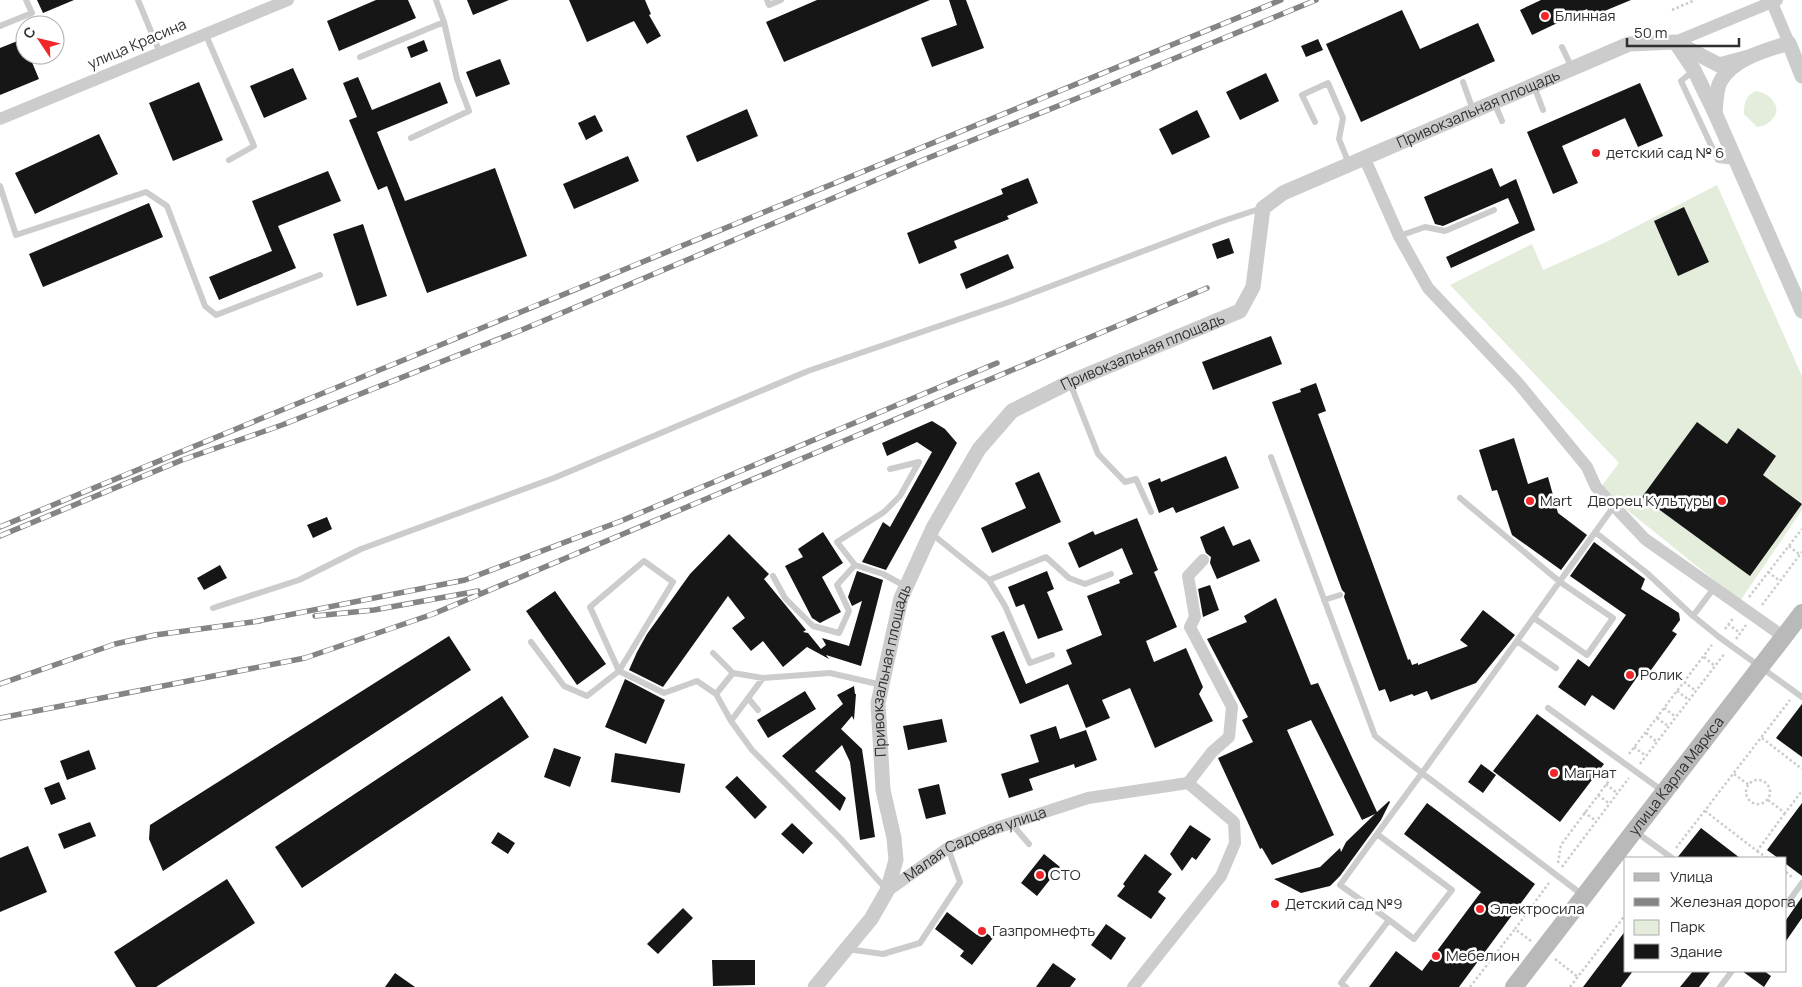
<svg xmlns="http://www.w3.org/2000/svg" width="1802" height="987" font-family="Manrope,sans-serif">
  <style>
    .green { fill: #e4eddb }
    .building { fill: #161616 }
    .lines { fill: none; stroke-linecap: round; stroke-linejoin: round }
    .path { stroke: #ccc; stroke-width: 2.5; stroke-dasharray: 2.5 2.5; stroke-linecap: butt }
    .service { stroke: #ccc; stroke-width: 6 }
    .minor { stroke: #ccc; stroke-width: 12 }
    .tertiary { stroke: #ccc; stroke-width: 15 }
    .secondary { stroke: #b9b9b9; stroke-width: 18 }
    .rail-casing { stroke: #848484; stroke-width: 5.5 }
    .rail { stroke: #fff; stroke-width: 4; stroke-dasharray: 11; stroke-linecap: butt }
    .poi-dot { fill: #f0262a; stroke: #fff; stroke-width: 2 }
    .labels { text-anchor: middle; stroke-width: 5; stroke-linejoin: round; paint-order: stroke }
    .poi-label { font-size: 15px; fill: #2f2f2f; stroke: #fff; text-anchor: start }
    .street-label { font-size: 15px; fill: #2f2f2f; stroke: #fff }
  </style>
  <rect width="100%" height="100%" fill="#fff"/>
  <!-- green -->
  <path class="green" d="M1755,91c17,2 31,19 13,32 -3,3 -7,3 -11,4l-13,-13c0,-11 1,-17 11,-23z
    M1717,185l85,191v134l-62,91 -140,-113 19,-25 -169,-178 82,-41 11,26 63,-28z"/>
  <!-- building -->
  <path class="building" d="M37,0h37l-31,13z
    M376,0h32l8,18 -77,33 -12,-30z
    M467,0h42l-36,15z
    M569,0h76l6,14 -2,1 12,21 -14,8 -13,-23 -47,21z
    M817,0h113l-146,62 -18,-40z
    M949,0h17l18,48 -52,19 -11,-29 36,-13z
    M1541,0h90l-41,17 -3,-8 -55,26 -12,-25z
    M1402,10l18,39 58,-26 17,38 -134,61 -35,-78z
    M25,38v17h4l10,24 -39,16v-47z
    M1318,39l5,11 -17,7 -5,-11z
    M424,40l4,11 -17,7 -4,-11z
    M500,59l10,25 -34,13 -10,-25z
    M293,68l14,31 -43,19 -14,-32z
    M1266,73l13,28 -39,19 -14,-28z
    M358,77l14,33 68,-28 8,21 -71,29 28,69 90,-33 32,88 -100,37 -40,-107 -9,4 -29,-70 8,-3 -14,-34z
    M199,82l24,58 -50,21 -24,-58z
    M1640,83l23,53 -25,11 -13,-29 -63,28 16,37 -25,11 -26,-62z
    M747,109l11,27 -61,26 -11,-26z
    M1197,110l13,27 -38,18 -13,-26z
    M595,115l8,16 -17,9 -8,-17z
    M99,134l19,40 -83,40 -20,-41z
    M628,156l11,25 -65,28 -11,-25z
    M1492,168l8,19 16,-8 19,51 -84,38 -5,-11 73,-34 -11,-25 -65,28 -8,-2 -11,-27z
    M328,171l13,30 -63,25 18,42 -77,32 -10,-23 63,-26 -20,-50z
    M1028,178l10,25 -31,13 2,3 -55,22 3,7 -38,16 -12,-31 96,-39 -2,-5z
    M149,203l14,34 -120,50 -14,-33z
    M1684,207l25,55 -31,14 -24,-55z
    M363,224l24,72 -30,10 -24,-72z
    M1229,238l5,15 -17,6 -5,-15z
    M1008,254l6,14 -48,21 -6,-15z
    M1271,336l11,28 -69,26 -11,-28z
    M1316,383l10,28 -8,3 90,246 2,-1 2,6 6,-2v2l50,-19 -8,-6 23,-30 32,25 -39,48 -45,17 -4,-9 -13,5 -2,-2 -22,8 -5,-13 -6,2 -35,-94 1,-4 -3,-3 -70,-188 29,-10 -1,-3z
    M932,421l13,8 12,14 -71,127 -24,-8 21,-40 7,5 42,-75 -15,-10 -30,14 -5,-13z
    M1697,422l30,22 11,-16 38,28 -13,19 39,29 -52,72 -108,-79z
    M1514,438l14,46 20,-7 10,36 29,22 -26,35 -49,-35 -15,-45 -5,1 -13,-41z
    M1226,456l13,32 -63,25 -3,-6 -14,6 -11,-30 12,-5 1,4z
    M1039,472l22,50 -69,31 -11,-25 45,-20 -11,-25z
    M327,517l5,12 -19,9 -6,-13z
    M1137,518l21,52 -4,2 23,55 -31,14 8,21 32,-14 17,39 -4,7 14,27 -58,27 -25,-60 -28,12 8,18 -24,10 -18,-44 -48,20 -29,-68 13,-5 22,53 46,-20 -6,-14 36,-15 -15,-39 33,-13 -1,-3 14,-6 -11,-26 -43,20 -11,-25 25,-12 2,4z
    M1224,526l9,20 17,-7 10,22 -43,18 -7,-16 1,-6 -5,-4 -6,-16z
    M823,532l20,31 -21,14 19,35 -21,11 -8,-5 -27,-52 18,-9 -5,-8z
    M729,534l40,40 -5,5 42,51 -3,2 5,1 13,16 5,-4 -4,-7 27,8 13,-45 -10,5 -4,-9 9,-26 26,9 -22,86 -35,-11 3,4 -22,-12 -24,20 -20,-26 -12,10 -19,-23 13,-10 -17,-22 -65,91 -34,-17 8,-18 10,-18 43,-60z
    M1594,542l51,37 -4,10 38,24 1,7 -8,11 5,3 -31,43 -6,-4 -26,37 -22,-15 -7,11 -27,-19 20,-28 11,8 37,-52 -56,-39z
    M220,565l7,13 -23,12 -7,-12z
    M1047,571l7,18 -7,3 16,38 -25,9 -14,-35 -8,3 -8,-20z
    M1210,585l9,25 -16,7 -5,-28z
    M555,591l51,73 -29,21 -51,-74z
    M1276,598l35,87 7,-2 59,129 12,-11 1,1 -9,18 -41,56 -10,10 -29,7 -27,-14 46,-12 20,-19 1,4 5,-10 29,-28 -13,6 -51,-100 -24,10 47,105 -62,30 -10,-17 -2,1 -42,-91 35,-16 -11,-22 6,-3 -41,-78 40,-17 -3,-6z
    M449,636l22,34 -308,201 -14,-32 1,-14z
    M625,679l40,21 -19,44 -41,-17z
    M854,686l1,8h1l-2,26 -2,-4 -11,13 21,20 13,88 -15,3 -10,-78 -8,-17 -27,26 31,27 -6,13 -58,-55 61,-52 -6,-9z
    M805,691l11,18 -48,29 -11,-18z
    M502,696l27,41 -227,151 -27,-41z
    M1802,704v53l-26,-19z
    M1537,714l67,50 -44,58 -67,-51z
    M942,719l5,23 -39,8 -5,-24z
    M1056,726l4,13 26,-9 11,30 -22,8 -1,-4 -45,15 4,11 -24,8 -8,-24 38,-12 -9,-27z
    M554,748l27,9 -11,30 -26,-10z
    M89,750l7,19 -29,11 -7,-19z
    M615,753l70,11 -5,29 -69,-11z
    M1481,764l15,11 -13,18 -15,-11z
    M737,776l30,31 -12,12 -30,-32z
    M59,782l7,17 -15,6 -7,-17z
    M939,784l7,30 -20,5 -8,-30z
    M1427,803l108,81 -76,103h-90l27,-36 26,20 59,-79 -77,-58z
    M1802,803v73l-16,-12v-6h-8l-11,-8z
    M90,822l6,14 -32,13 -6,-15z
    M792,823l21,20 -10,11 -22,-20z
    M1190,825l21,14 -15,21 -4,-3 -10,14 -12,-17z
    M1701,828l39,30h-63z
    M498,832l17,11 -7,11 -17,-11z
    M28,846l19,46 -47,20v-54z
    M1044,854l16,13 -23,29 -16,-13z
    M1145,854l27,20 -14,18 8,6 -15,21 -34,-23 8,-10 -2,-2z
    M227,879l28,44 -99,64h-20l-22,-35z
    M1802,897v21l-16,23v-21z
    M683,908l10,10 -35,36 -11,-10z
    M947,912l30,23 4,-6 12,9 -21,27 -12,-9 4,-5 -29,-22z
    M1106,924l20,14 -15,22 -20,-15z
    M1626,930v41h7l-12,16h-38z
    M712,960h43v25l-42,1z
    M1053,963l23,16 -6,8h-34z
    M1693,971h18l-12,16h-19z
    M1742,971h22l7,5 -7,11z
    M395,973l20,14h-30z"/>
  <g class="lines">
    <!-- path -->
    <path class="path" d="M1672,10l23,-10
      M1789,546l11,9
      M1768,572l12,9
      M1749,597l53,-68
      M1762,605l40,-53
      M1728,624l12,9
      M1725,629l9,-12
      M1736,639l10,-14
      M1704,657l11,9
      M1684,682l12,9
      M1677,691l12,9
      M1664,708l12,9
      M1657,718l11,8
      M1646,733l11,9
      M1762,738l40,31
      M1634,747l12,9
      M1629,754l83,-109
      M1640,764l85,-111
      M1734,774l15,11
      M1746 792a12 12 0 1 1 24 0a12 12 0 1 1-24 0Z
      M1606,784l11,9
      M1598,795l12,9
      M1768,800l17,13 17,-22
      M1705,811l52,40 28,-38
      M1584,812l12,9
      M1676,848l114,-148
      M1757,851l10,7
      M1558,863l3,-18 56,-75
      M1562,867l67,-89
      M1786,872l7,6
      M1531,941l-16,-12 34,-46
      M1555,959l23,18
      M1470,987l45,-58
      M1570,987l56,-73"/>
    <!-- service -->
    <path class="service" d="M138,0l22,53
      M767,0l2,5 12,-5
      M0,26l32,-13 -6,-13
      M205,33l49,113 -25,14
      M1562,47l10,21
      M360,57l84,-35 -8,-22
      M1693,71l-12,10 37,79 17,2
      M1463,82l10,28
      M1534,86l9,24
      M1494,102l8,19
      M1315,122l-13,-27 26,-12 15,35 -4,21 10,25
      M411,138l58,-27 -12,-32 -13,-57
      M0,186l16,49 130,-43 21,14 38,100 11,9 104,-40
      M1399,236l26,-9 20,4 49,-21
      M1070,383l28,71 27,28 11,-3 15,33
      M1271,457l104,279 47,37 192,-267
      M1460,498l100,84 53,36 -26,37 -53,-37
      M1595,532l52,41 46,43 21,-28
      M932,534l57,46 57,-23 23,21 16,6 26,-10
      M644,561l29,21 -54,89 -29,-64z
      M855,565l-18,-23 47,-30 16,-16 19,-34 -29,7
      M773,576l12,22 28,28 26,7 10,-22 -12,-26 18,-20 28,9 22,12
      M989,580l16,26 25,57 22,-8
      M1324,600l16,-5
      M213,608l86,-28 62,-31 193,-71 254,-107 201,-69 211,-80 42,-14
      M1693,616l26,21 83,60
      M1517,641l39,27
      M531,642l33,44 23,10 32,-25 45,22 33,-12 19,13
      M713,653l20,20
      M882,685l-52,-12 -67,5 -30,-5 -17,21 15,27 21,29 89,89 46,51
      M748,698l10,12
      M1548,708l116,84
      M731,721l32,-43
      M1011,823l18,21
      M1636,832l36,26
      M1377,834l-37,51 49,35
      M1786,905l16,-22
      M847,949l36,5 37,-11 40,-61 -12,-34
      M1346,987l-5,-4 48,-63 25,19 38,-49 -75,-56 45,-61 162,123
      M1720,987l12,-16"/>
    <!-- minor -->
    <g class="minor">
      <path d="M1772,3l17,40"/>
      <path d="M1675,42l102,-42"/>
      <path d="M0,119l288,-119"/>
      <path d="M1364,157l35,79 29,52 90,95 69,84 9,20 49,52 139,98"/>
      <path d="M1188,783l24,-31 17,-15 3,-30 -42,-80 5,-10 -7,-41 15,-16"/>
      <path id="s1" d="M887,891l61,-43 42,-18 98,-32 100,-15 46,39 1,21 -14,33 -88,111"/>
    </g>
    <!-- tertiary -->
    <g class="tertiary">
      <path d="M1676,43l18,27 21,43 87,198"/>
      <path d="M1715,113c1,-9 1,-23 5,-31 12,-23 46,-32 69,-39l13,33"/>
      <path id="s2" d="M815,987l56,-68 16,-28 9,-31 -2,-22 -11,-48 -5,-87 23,-105 32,-70 46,-79 33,-38 58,-29 170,-71 13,-24 10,-79 20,-15 346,-149 46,-2 44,23 30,-8"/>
    </g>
    <!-- secondary -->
    <path class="secondary" id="s3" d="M1514,987l288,-374"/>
    <defs>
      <path id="rail" d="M0,527c426,-178 854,-351 1281,-527
        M0,536l182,-76 100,-35 242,-96 399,-169 175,-70 218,-90
        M315,616l59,-6 104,-19
        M253,622l212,-42 156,-59 376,-158
        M0,684l115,-40 40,-9 105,-14
        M0,718l305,-60 128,-44 774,-326"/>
    </defs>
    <!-- rail casing -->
    <use href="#rail" class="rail-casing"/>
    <!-- rail -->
    <use href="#rail" class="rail"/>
  </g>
  <!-- markers -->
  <g class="poi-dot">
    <circle cx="1545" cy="16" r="5"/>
    <circle cx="1596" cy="153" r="5"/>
    <circle cx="1530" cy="501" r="5"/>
    <circle cx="1722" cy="501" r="5"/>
    <circle cx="1630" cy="675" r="5"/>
    <circle cx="1554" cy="773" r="5"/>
    <circle cx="1040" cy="875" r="5"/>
    <circle cx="1275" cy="904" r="5"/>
    <circle cx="1480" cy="909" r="5"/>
    <circle cx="982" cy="931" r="5"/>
    <circle cx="1436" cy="956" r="5"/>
  </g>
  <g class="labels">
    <!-- poi labels -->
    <g class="poi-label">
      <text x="1555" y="21">Блинная</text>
      <text x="1606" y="158">детский сад № 6</text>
      <text x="1540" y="506">Mart</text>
      <text x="1712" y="506" text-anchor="end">Дворец Культуры</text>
      <text x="1640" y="680">Ролик</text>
      <text x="1564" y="778">Магнат</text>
      <text x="1050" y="880">СТО</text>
      <text x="1285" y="909">Детский сад №9</text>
      <text x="1490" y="914">Электросила</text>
      <text x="992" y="936">Газпромнефть</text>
      <text x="1446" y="961">Мебелион</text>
    </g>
    <!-- street labels -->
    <g class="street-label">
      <text transform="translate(137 44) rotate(-23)" y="5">улица Красина</text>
      <text dy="5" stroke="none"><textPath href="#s2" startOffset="1231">Привокзальная площадь</textPath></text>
      <text dy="5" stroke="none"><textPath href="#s2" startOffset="781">Привокзальная площадь</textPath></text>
      <text dy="5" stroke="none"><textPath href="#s2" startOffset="345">Привокзальная площадь</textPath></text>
      <text dy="5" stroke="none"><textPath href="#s3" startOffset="266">улица Карла Маркса</textPath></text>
      <text dy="5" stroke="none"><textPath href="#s1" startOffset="101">Малая Садовая улица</textPath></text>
    </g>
  </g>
  <!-- legend -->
  <rect x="1624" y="857" width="162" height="115" fill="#ffffff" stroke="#acacac"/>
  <rect x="1634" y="873" width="25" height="8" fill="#b9b9b9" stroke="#acacac"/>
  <text x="1670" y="882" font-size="15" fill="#2f2f2f">Улица</text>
  <rect x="1634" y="898" width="25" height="8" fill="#848484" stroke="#acacac"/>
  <text x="1670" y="907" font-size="15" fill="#2f2f2f">Железная дорога</text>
  <rect x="1634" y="920" width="25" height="15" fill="#e4eddb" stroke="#acacac"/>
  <text x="1670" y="932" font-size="15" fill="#2f2f2f">Парк</text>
  <rect x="1634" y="944" width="25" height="15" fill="#161616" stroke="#acacac"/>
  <text x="1670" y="957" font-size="15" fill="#2f2f2f">Здание</text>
  <!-- north arrow -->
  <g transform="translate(40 40) rotate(305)"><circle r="24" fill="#ffffff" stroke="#acacac"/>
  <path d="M0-4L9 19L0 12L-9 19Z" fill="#f0262a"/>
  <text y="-8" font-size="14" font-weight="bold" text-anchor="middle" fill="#2f2f2f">С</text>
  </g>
  <!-- scale -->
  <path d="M1627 38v8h112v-8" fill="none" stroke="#2f2f2f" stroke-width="2.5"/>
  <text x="1634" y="38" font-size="15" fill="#2f2f2f" stroke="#ffffff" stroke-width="4" paint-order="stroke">50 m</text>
</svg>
